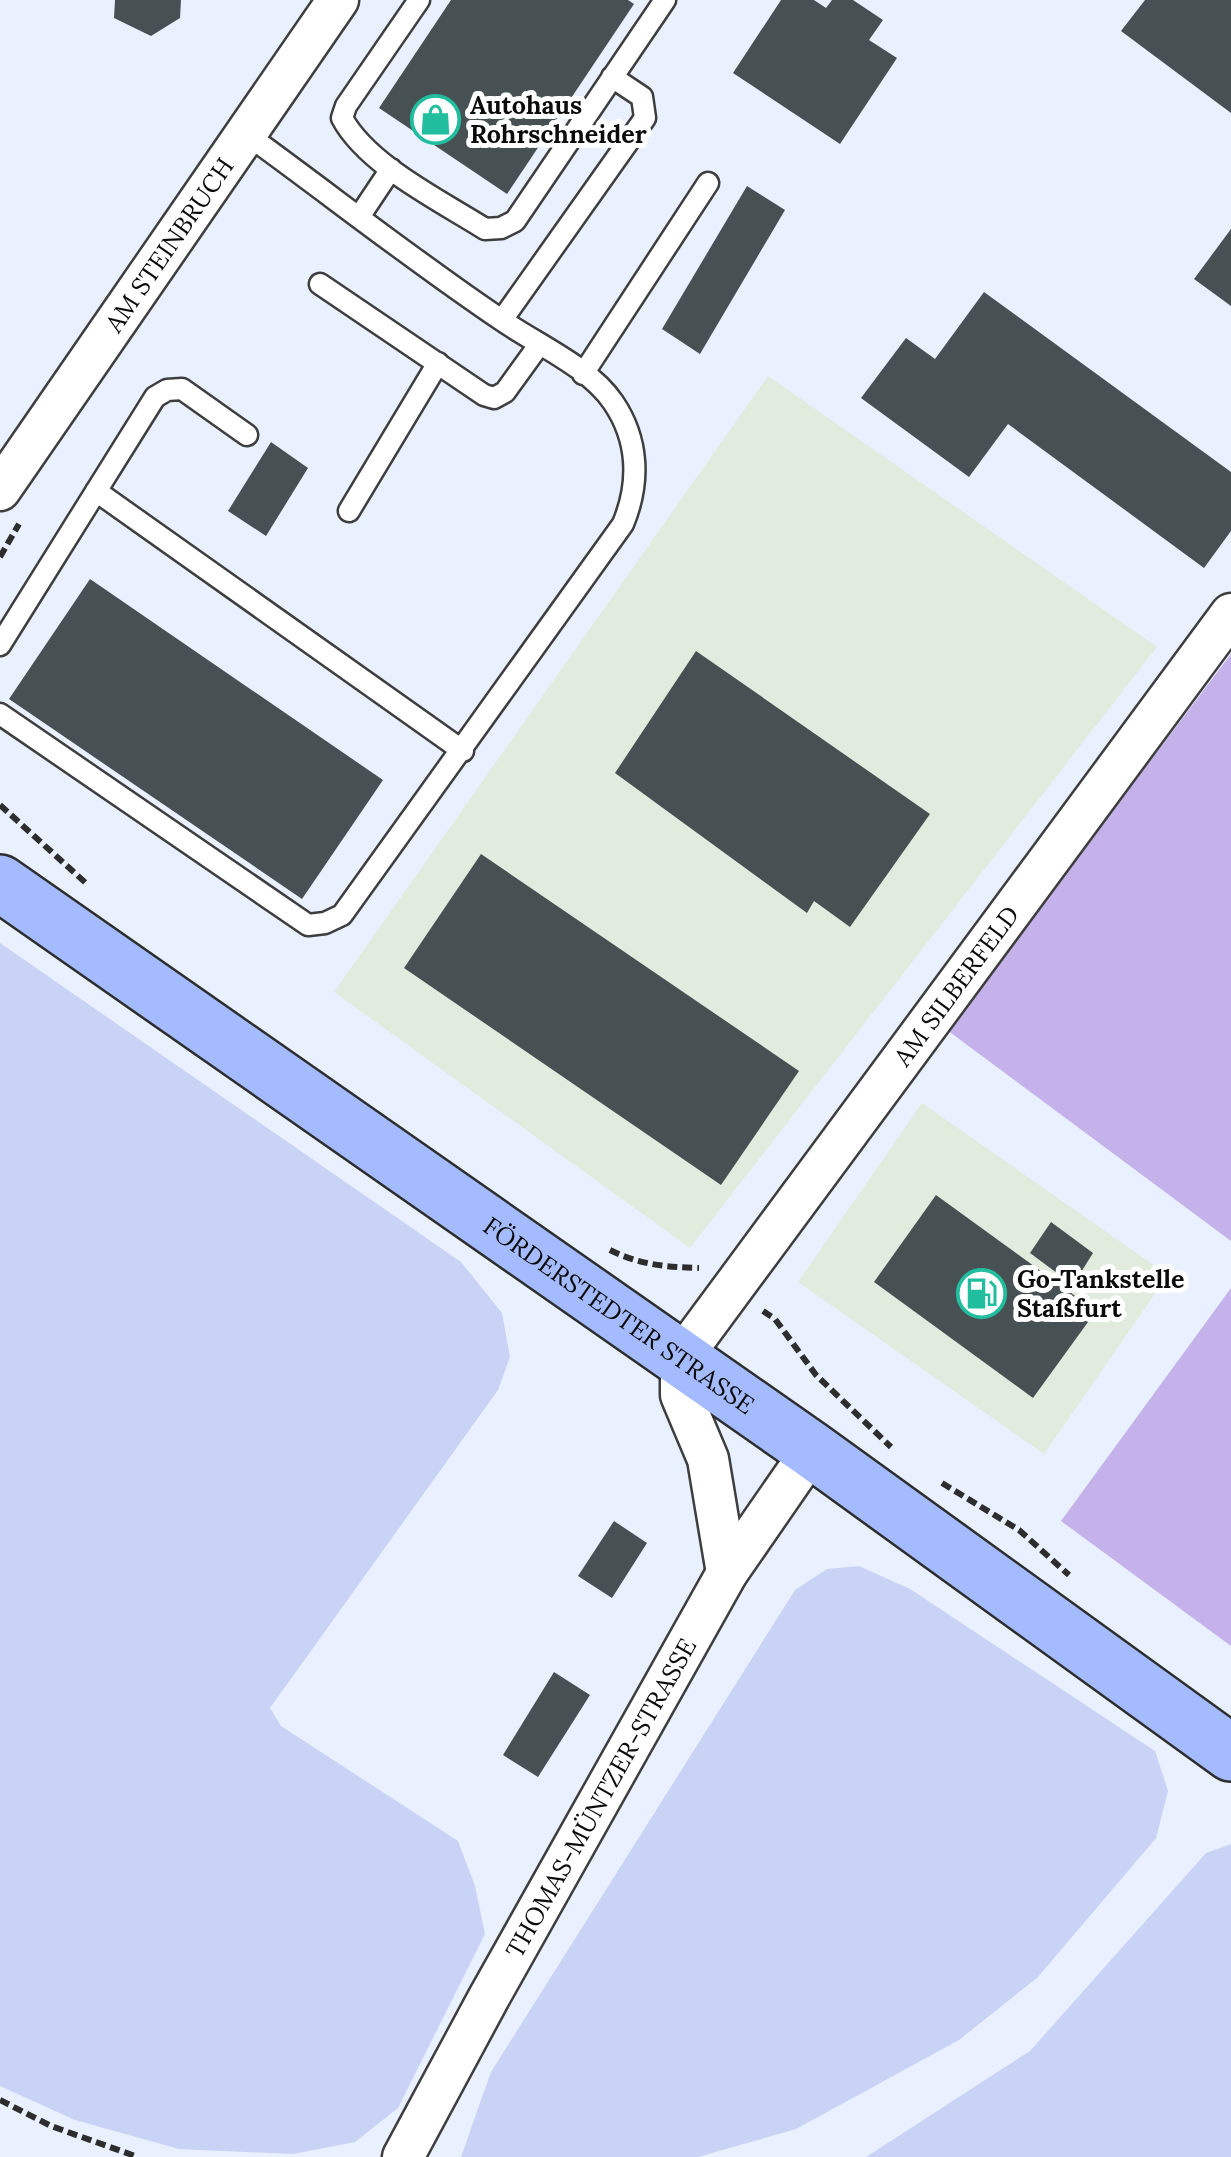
<svg xmlns="http://www.w3.org/2000/svg" width="1231" height="2157" font-family="Lora,serif">
  <style>
    .industrial { fill: #e1ebde }
    .farmland { fill: #c9d3f5 }
    .green { fill: #c5b2ea }
    .building { fill: #475154 }
    .lines { fill: none; stroke-linecap: round; stroke-linejoin: round }
    .service-casing { stroke: #3e3e3e; stroke-width: 25 }
    .minor-casing { stroke: #3e3e3e; stroke-width: 45 }
    .secondary-casing { stroke: #2d2d2d; stroke-width: 60 }
    .path { stroke: #2d2d2d; stroke-width: 6; stroke-dasharray: 10 5; stroke-linecap: butt }
    .service { stroke: #fff; stroke-width: 20 }
    .minor { stroke: #fff; stroke-width: 40 }
    .secondary { stroke: #a4bbff; stroke-width: 55 }
    .labels { text-anchor: middle; stroke-width: 10; stroke-linejoin: round; paint-order: stroke }
    .poi-label { font-size: 25px; font-weight: bold; fill: #0b0b0b; stroke: #fff; text-anchor: start }
    .street-label { font-size: 25px; fill: #0b0b0b; stroke: #fff }
  </style>
  <rect width="100%" height="100%" fill="#e9f0ff"/>
  <!-- industrial -->
  <path class="industrial" d="M768,376l389,271 -467,601 -356,-256z
    M922,1103l246,172 -124,179 -246,-172z"/>
  <!-- farmland -->
  <path class="farmland" d="M0,943l461,319 41,51 8,44 -12,33 -228,318 11,18 177,115 17,45 10,48 -87,174 -43,34 -62,12 -114,-5 -104,-29 -75,-34z
    M859,1566l51,23 245,162 13,40 -12,47 -118,139 -79,63 -163,89 -98,28h-237l30,-85 304,-482 32,-21z
    M1231,1844v313h-365l164,-106 176,-198z"/>
  <!-- green -->
  <path class="green" d="M1231,654v587l-284,-211z
    M1231,1288v358l-170,-125z"/>
  <!-- building -->
  <path class="building" d="M115,0h66l-1,18 -29,18 -37,-18z
    M451,0h177l6,4 -127,190 -128,-86z
    M781,0h33l12,8 6,-8h21l30,20 -14,20 28,18 -57,86 -107,-71z
    M1145,0h86v113l-110,-82z
    M747,186l38,24 -85,144 -38,-25z
    M1231,229v77l-37,-27z
    M984,292l247,180v59l-27,37 -196,-144 -39,53 -108,-79 45,-60 29,21z
    M271,442l37,26 -42,68 -38,-25z
    M90,579l293,201 -81,119 -293,-200z
    M696,651l234,163 -80,113 -36,-26 -7,12 -192,-140z
    M481,854l318,217 -78,114 -317,-217z
    M936,1195l160,116 -63,87 -159,-116z
    M1051,1222l42,31 -20,32 -43,-32z
    M614,1521l33,22 -35,55 -34,-22z
    M554,1672l36,23 -52,82 -35,-22z"/>
  <g class="lines">
    <defs>
      <path id="service" d="M419,0l-73,106 -4,12c25,47 99,83 143,111l16,-1 14,-7 150,-221
        M359,217l32,-48
        M320,284l164,111 10,3 11,-6 34,-47
        M502,320l143,-202 -3,-21 -30,-20
        M583,374l125,-191
        M96,491l367,260
        M349,511l89,-148
        M0,645l155,-248 12,-7 15,-1 65,46
        M0,714l308,211 17,-2 17,-8 281,-391c17,-41 16,-84 -10,-122 -24,-35 -75,-57 -110,-81 -88,-59 -171,-125 -258,-188"/>
      <g id="minor">
        <path id="s1" d="M0,490l338,-490"/>
        <path id="s2" d="M727,1573l-19,-114 -27,-64v-37l550,-744"/>
        <path id="s3" d="M403,2157l85,-158 239,-426 85,-123"/>
      </g>
      <g id="secondary">
        <path id="s4" d="M0,883l812,567 419,303"/>
      </g>
    </defs>
    <!-- service casing -->
    <use href="#service" class="service-casing"/>
    <!-- minor casing -->
    <use href="#minor" class="minor-casing"/>
    <!-- secondary casing -->
    <use href="#secondary" class="secondary-casing"/>
    <!-- path -->
    <path class="path" d="M0,557l19,-33
      M0,805l88,80
      M610,1250c30,15 56,17 89,18
      M763,1311l12,8 41,56 75,72
      M942,1483l77,47 50,45
      M0,2100l51,26 87,31"/>
    <!-- service -->
    <use href="#service" class="service"/>
    <!-- minor -->
    <use href="#minor" class="minor"/>
    <!-- secondary -->
    <use href="#secondary" class="secondary"/>
  </g>
  <!-- icons -->
  <defs>
    <symbol id="shop-ring" viewBox="-11 -11 22 22"><circle r="9.5" fill="#fff" stroke="#20be9f" stroke-width="1.5"/><path d="M-5-2.5h2.3a2.7 3.5 0 0 1 5.4 0H5L5.5 6h-11ZM-1.5-2.5h3a1.5 2.3 0 0 0-3 0Z" fill="#20be9f"/></symbol>
    <symbol id="fuel-ring" viewBox="-11 -11 22 22"><circle r="9.5" fill="#fff" stroke="#20be9f" stroke-width="1.5"/><path d="M-5.5-6h7V0h2V4h1.3V-2.5L3-4.5l.8-.8L6-3V5H2.5V1h-1V6h-7ZM-4.2-4.7v3.2H.2V-4.7Z" fill="#20be9f"/></symbol>
  </defs>
  <g fill-rule="evenodd">
    <use href="#shop-ring" x="408" y="92" width="55" height="55"/>
    <use href="#fuel-ring" x="954" y="1266" width="55" height="55"/>
  </g>
  <g class="labels">
    <!-- poi labels -->
    <g class="poi-label">
      <text x="470" y="114">Autohaus<tspan x="470" dy="29">Rohrschneider</tspan></text>
      <text x="1017" y="1288">Go-Tankstelle<tspan x="1017" dy="29">Staßfurt</tspan></text>
    </g>
    <!-- street labels -->
    <g class="street-label">
      <text dy="9" stroke="none"><textPath href="#s1" startOffset="298">AM STEINBRUCH</textPath></text>
      <text dy="9" stroke="none"><textPath href="#s2" startOffset="685">AM SILBERFELD</textPath></text>
      <text dy="9" stroke="none"><textPath href="#s4" startOffset="755">FÖRDERSTEDTER STRASSE</textPath></text>
      <text dy="9" stroke="none"><textPath href="#s3" startOffset="410">THOMAS-MÜNTZER-STRASSE</textPath></text>
    </g>
  </g>
</svg>
